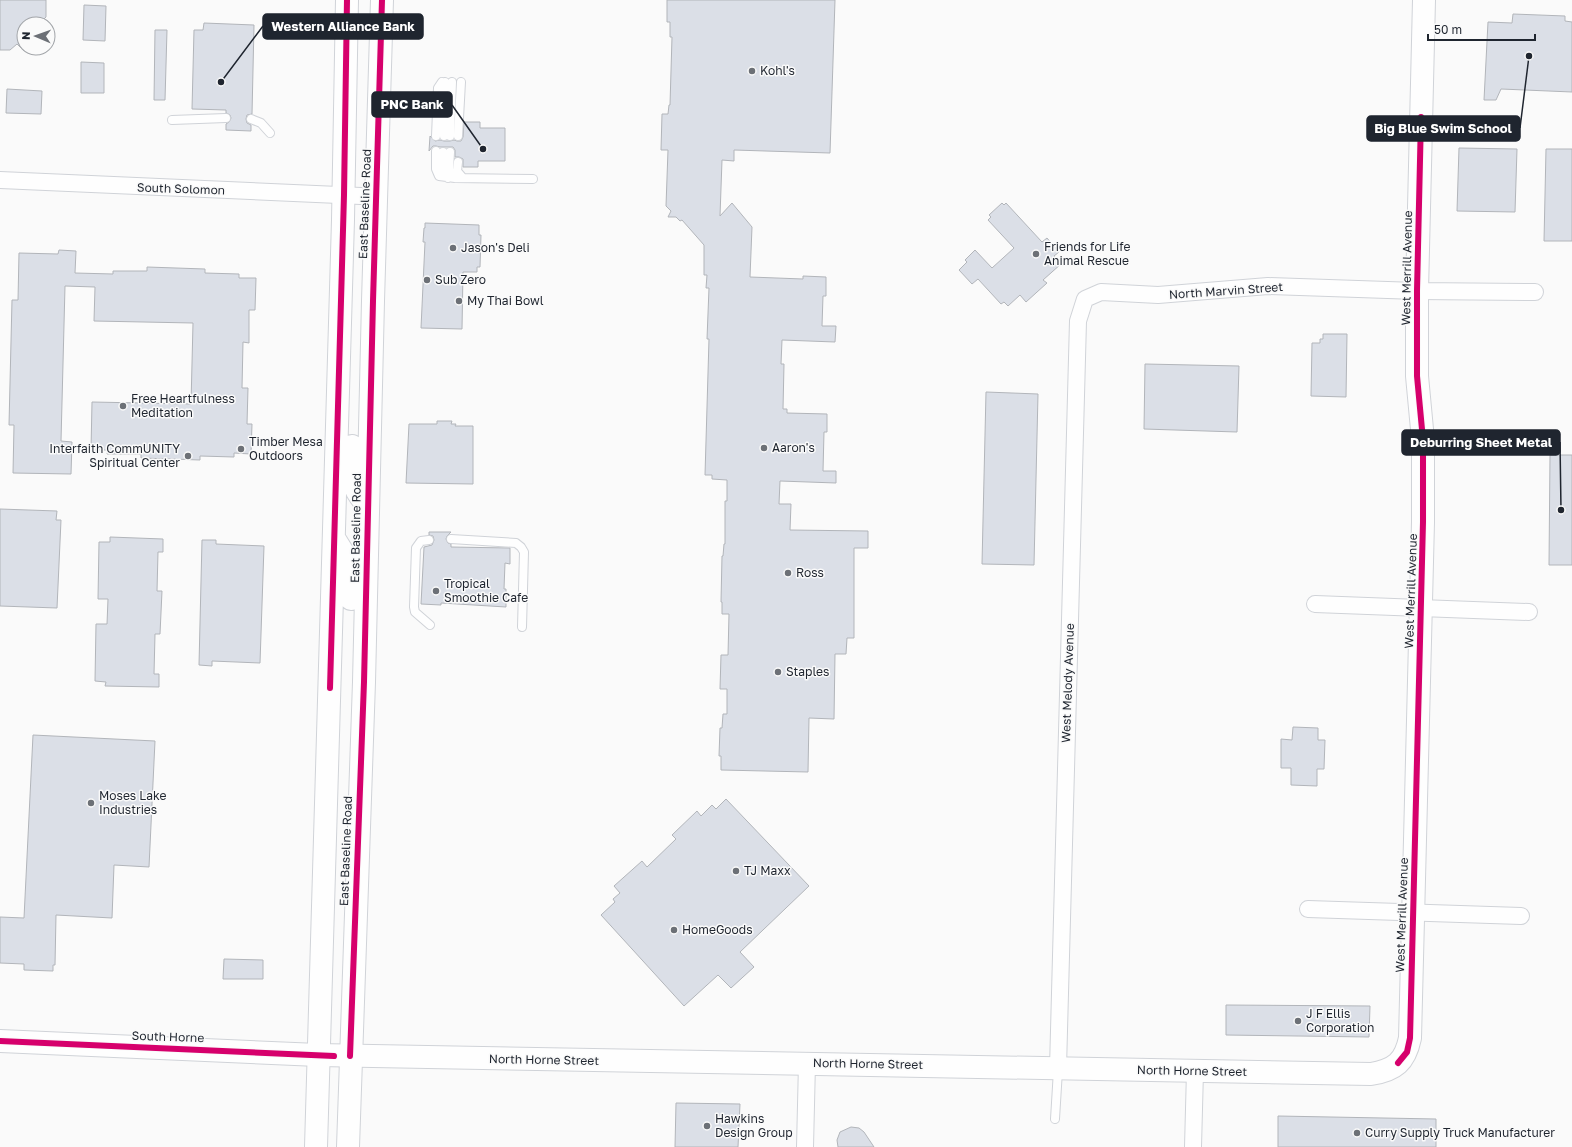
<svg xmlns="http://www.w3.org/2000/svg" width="1572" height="1147" font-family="'Golos Text',sans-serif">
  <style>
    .building { fill: #dbdfe7; stroke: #b2b5ba }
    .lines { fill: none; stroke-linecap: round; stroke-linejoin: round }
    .lane-casing { stroke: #d0d3d8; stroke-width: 10 }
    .street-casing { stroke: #d0d3d8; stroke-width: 18 }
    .secondary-casing { stroke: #d0d3d8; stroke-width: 24 }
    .primary-casing { stroke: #d0d3d8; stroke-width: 24 }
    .lane { stroke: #fefefe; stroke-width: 8 }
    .street { stroke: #fefefe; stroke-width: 16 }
    .secondary { stroke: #fefefe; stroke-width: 22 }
    .primary { stroke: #fefefe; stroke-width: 22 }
    .cycleway-casing { stroke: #fafafa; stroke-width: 8 }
    .cycleway { stroke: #d6006c; stroke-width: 6 }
    .poi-dot { fill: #6c7076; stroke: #fafafa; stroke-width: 1.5 }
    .labels { text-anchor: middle; stroke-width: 3; stroke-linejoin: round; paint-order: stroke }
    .poi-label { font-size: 12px; fill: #1f252f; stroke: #fafafa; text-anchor: start }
    .street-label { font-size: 12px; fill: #1f252f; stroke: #fafafa }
    .leader { fill: none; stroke: #1f252f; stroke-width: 1.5 }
    .callout-dot { fill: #1f252f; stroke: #fafafa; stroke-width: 1.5 }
    .callout { fill: #1f252f; stroke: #1f252f; stroke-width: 1.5 }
    .callout-label { font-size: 13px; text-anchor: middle; font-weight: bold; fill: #fff }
  </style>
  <rect width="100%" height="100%" fill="#fafafa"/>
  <!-- building -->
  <path class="building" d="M0,0h46v17l-7,7h-15v27l-7,-7 -7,6h-10z
    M667,0h168l-5,153 -96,-3v11l-12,-1 -2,56 12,-13 20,24 -2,50 53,2v-3l23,1v19h-3l-1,30h14l-1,16 -53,-2 -1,24h3l-1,45h4v4l40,1v18h-3l-1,39h13v12l-56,-2 -1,23h12l-1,26 78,1v17h-14v90h-7l-1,16h-11l-1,65 -25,-1 -1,54 -87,-2v-14h-2l1,-28h2l1,-14h4v-25h-7l1,-34h7l1,-41h-7v-12h-1l1,-46h1l1,-12h1v-43h2v-21l-15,-1v-4h-7l4,-136h-2l2,-51h-3l1,-13h-3v-30l-22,-25 -2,1 -4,-4h-8l3,-6 -5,-5 2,-56h-7l1,-36h6l1,-9h1l2,-68h-2v-15h-3z
    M84,5l22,1 -1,35 -22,-1z
    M1513,14l52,2v5l7,1v70l-71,-3 -5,11h-12l4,-78 24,1z
    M204,23l50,2 -2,89 -5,1 -1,4 1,4 4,2v6l-25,-1v-6l3,-2 2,-4 -1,-3 -4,-2v-3l-34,-1 2,-79h9z
    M155,30h12l-2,70h-11z
    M81,62l23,1v30h-23z
    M7,89l35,2 -1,23 -35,-1z
    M464,122h16v6h25v33h-27v6h-15v-8l-4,-2h-4v-7l-2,-3h-13l-4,-1h-3l-4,5 1,-15 5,5 5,-1 4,1h6l4,-1 3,1h4l2,-4z
    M1459,148l58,1 -2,63 -58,-1z
    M1546,149h26v92h-28z
    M1002,203l2,2 2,-2 36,39 5,-4 12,14 -5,4 7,8 -18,16 4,3 -21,19 -6,-7 -12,11 -4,-4 -3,2 -23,-25 -6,5 -13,-14 8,-8 -2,-2 10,-10 17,18 22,-20 -26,-28 3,-3 -2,-2z
    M425,223l54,2v10h2l-1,32h-3v5h-14l-1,57 -41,-1 4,-86h-2l1,-14h1z
    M59,250l17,1 -1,22 38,1v-3h34v-4l58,2v4l34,1v4h17l-1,32h-6v33l-6,-1 -1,46h6l-1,36h5l-1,30 -17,-1v4l-34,-1v4l-59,-2v-4h-34l1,-4h-17l1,-48 99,2 2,-81 -99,-2 1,-34 -30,-1 -4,155 11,1 -1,32 -58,-1 1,-48h-5l3,-125h6l1,-47 39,1z
    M1323,334h24l-1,63 -35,-1 1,-53h8v-4h3z
    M1145,364l94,2 -2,66 -93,-3z
    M986,392l52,2 -4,171 -52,-1z
    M437,421h15l-1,3h5l-1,2h18v58l-67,-1 3,-59h28z
    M1550,455h22v110h-23z
    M0,509l57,2 -1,9h5l-4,88 -57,-2z
    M429,532h22l-4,4 -1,3 2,4 3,1v3l59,1v16l-5,-1 -1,26h2v18l-65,-4v2l-20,-1 3,-57 8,-2 2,-5 -1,-4 -4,-1z
    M110,537l53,2v13h-5l-1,39h5l-2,43h-5l-1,40h5v13l-54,-1 1,-4 -11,-1 1,-57h11l1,-25h-10l1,-57h11z
    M202,540h14v4l48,2 -4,117 -48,-2v5l-13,-1z
    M1293,727l25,1v12h7l-1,29h-7v17l-26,-1v-17h-10v-29l11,1z
    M33,735l122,6 -6,126 -35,-2 -2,53 -56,-3 -1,50h-2v6l-29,-1v-6l-24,-1v-46l24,1z
    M726,799l83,87 -69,66 14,15 -23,21 -13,-13 -34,31 -83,-91 14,-13 -2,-3 7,-6 -6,-7 28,-25 5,6 29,-28 -4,-4 25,-24 4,5 11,-11 4,4z
    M224,959l39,1v19h-40z
    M1226,1005l144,1 -1,31 -143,-2z
    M676,1103l64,1 -2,43h-63z
    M1278,1116l158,3v28h-158z
    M851,1127l8,1 5,4 10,15h-36l-1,-7 3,-8z"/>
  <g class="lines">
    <defs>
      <path id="lane" d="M251,119l10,4 9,10
        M172,120l54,-2
        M436,136l2,-48 4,-6
        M444,136l1,-54
        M450,136l2,-54
        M458,136l3,-54
        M436,151v18l3,7 16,2 78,1
        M443,152l-1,18 6,8
        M450,152l-1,18 6,8
        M458,162l-1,9 6,7
        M451,539l65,4 5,4 3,5 -2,75
        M429,540l-8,1 -5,7 -2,59 1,5 15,13
        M1055,1119l3,-49"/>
      <path id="street" d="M0,180l361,16
        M1315,604l214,8
        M1308,909l213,7
        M1058,1068l20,-747 7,-22 16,-7 57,3 110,-9 149,5 118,1
        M805,1147l2,-84
        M1193,1147l2,-76"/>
      <path id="secondary" d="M0,1041l318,14 1053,19c24,-4 34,-12 39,-36l13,-516v-82l-6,-64v-85l7,-291"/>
      <path id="primary" d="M352,446c-1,28 -4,38 16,60
        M334,538l16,26 1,35
        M316,1147l27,-927 4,-220
        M348,1147l16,-465 9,-381 9,-301"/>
    </defs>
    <!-- lane casing -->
    <use href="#lane" class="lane-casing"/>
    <!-- street casing -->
    <use href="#street" class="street-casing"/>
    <!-- secondary casing -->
    <use href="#secondary" class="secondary-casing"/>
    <!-- primary casing -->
    <use href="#primary" class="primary-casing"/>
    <!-- lane -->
    <use href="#lane" class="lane"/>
    <!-- street -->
    <use href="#street" class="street"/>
    <!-- secondary -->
    <use href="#secondary" class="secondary"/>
    <!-- primary -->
    <use href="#primary" class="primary"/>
    <defs>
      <path id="cycleway" d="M330,688l14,-493 3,-195
        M0,1041l334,15
        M350,1056l14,-374 9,-381 9,-301
        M1398,1063l9,-11 3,-14 13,-516v-82l-6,-64v-85l4,-174"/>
    </defs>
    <!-- cycleway casing -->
    <use href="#cycleway" class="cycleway-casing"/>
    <!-- cycleway -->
    <use href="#cycleway" class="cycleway"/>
  </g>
  <!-- markers -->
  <g class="poi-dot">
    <circle cx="752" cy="71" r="4"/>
    <circle cx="453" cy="248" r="4"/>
    <circle cx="1036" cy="254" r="4"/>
    <circle cx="427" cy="280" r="4"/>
    <circle cx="459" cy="301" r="4"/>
    <circle cx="123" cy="406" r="4"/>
    <circle cx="764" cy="448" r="4"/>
    <circle cx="241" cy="449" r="4"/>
    <circle cx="188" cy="456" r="4"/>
    <circle cx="788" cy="573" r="4"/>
    <circle cx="436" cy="591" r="4"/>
    <circle cx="778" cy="672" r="4"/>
    <circle cx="91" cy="803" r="4"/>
    <circle cx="736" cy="871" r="4"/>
    <circle cx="674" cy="930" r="4"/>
    <circle cx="1298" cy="1021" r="4"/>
    <circle cx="707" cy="1126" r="4"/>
    <circle cx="1357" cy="1133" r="4"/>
  </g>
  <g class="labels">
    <!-- poi labels -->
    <g class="poi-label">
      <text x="760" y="75">Kohl's</text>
      <text x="1044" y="251">Friends for Life<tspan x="1044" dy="14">Animal Rescue</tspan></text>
      <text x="461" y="252">Jason's Deli</text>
      <text x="435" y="284">Sub Zero</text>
      <text x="467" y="305">My Thai Bowl</text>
      <text x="131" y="403">Free Heartfulness<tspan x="131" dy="14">Meditation</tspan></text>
      <text x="249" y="446">Timber Mesa<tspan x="249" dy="14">Outdoors</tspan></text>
      <text x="772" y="452">Aaron's</text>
      <text x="180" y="453" text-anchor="end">Interfaith CommUNITY<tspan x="180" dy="14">Spiritual Center</tspan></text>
      <text x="796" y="577">Ross</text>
      <text x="444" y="588">Tropical<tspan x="444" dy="14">Smoothie Cafe</tspan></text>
      <text x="786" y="676">Staples</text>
      <text x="99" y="800">Moses Lake<tspan x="99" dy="14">Industries</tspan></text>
      <text x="744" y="875">TJ Maxx</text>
      <text x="682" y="934">HomeGoods</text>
      <text x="1306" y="1018">J F Ellis<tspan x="1306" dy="14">Corporation</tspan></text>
      <text x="715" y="1123">Hawkins<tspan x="715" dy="14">Design Group</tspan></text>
      <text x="1365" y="1137">Curry Supply Truck Manufacturer</text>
    </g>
    <!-- street labels -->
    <g class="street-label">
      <text transform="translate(181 189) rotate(2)" y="4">South Solomon</text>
      <text transform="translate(365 204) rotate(-88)" y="4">East Baseline Road</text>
      <text transform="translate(1407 268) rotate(-89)" y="4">West Merrill Avenue</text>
      <text transform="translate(1226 291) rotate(-4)" y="4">North Marvin Street</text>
      <text transform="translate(356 528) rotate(-89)" y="4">East Baseline Road</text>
      <text transform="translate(1411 591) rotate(-88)" y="4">West Merrill Avenue</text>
      <text transform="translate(1068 683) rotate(-88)" y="4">West Melody Avenue</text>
      <text transform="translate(346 851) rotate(-88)" y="4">East Baseline Road</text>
      <text transform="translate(1402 915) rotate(-88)" y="4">West Merrill Avenue</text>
      <text transform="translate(168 1037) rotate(2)" y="4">South Horne</text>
      <text transform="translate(544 1060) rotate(1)" y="4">North Horne Street</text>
      <text transform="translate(868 1064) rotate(1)" y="4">North Horne Street</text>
      <text transform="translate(1192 1071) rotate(1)" y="4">North Horne Street</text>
    </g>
  </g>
  <!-- callouts -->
  <path class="leader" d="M221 82L263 26M483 149L452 105M1529 56L1520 128M1561 510L1560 442"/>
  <g class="callout-dot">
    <circle cx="221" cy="82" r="4"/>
    <circle cx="483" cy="149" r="4"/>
    <circle cx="1529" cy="56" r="4"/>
    <circle cx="1561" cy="510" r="4"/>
  </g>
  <g class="callout">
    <rect x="263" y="14" width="160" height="25" rx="4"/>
    <rect x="372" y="92" width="80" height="25" rx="4"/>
    <rect x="1367" y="116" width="153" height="25" rx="4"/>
    <rect x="1402" y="430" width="158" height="25" rx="4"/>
  </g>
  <g class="callout-label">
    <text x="343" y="31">Western Alliance Bank</text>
    <text x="412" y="109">PNC Bank</text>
    <text x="1443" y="133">Big Blue Swim School</text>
    <text x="1481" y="447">Deburring Sheet Metal</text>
  </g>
  <!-- north arrow -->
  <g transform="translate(36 36) rotate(272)"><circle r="19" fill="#fafafa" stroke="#a2a5a9"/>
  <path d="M0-3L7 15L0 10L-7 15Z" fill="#6c7076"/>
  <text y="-6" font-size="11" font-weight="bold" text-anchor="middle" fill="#1f252f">N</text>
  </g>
  <!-- scale -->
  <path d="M1428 34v6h107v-6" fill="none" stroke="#1f252f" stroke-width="2"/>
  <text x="1434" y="34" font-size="12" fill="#1f252f" stroke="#fafafa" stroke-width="3" paint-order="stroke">50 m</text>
</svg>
